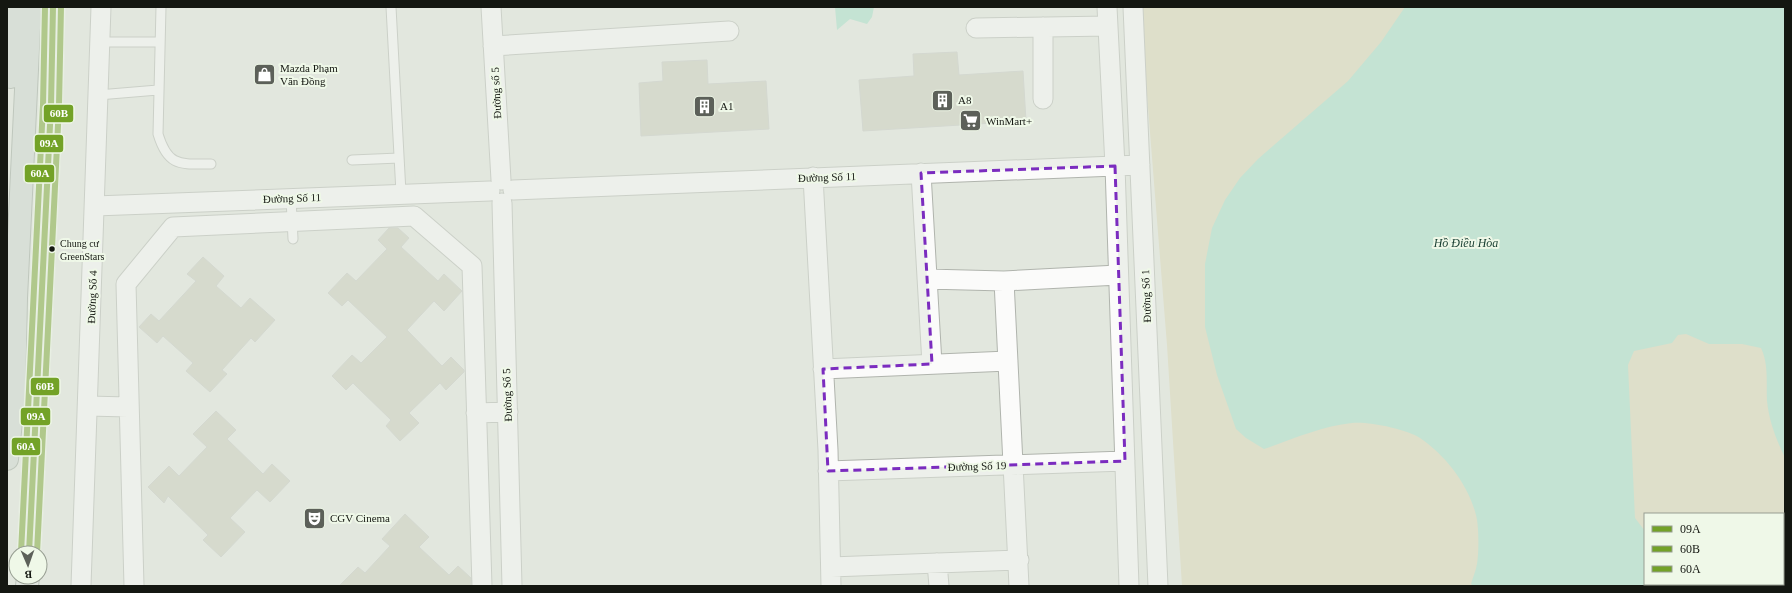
<svg xmlns="http://www.w3.org/2000/svg" width="1792" height="593" font-family="Georgia,serif">
  <style>
    .green { fill: #dad4b1; fill-rule: evenodd }
    .water { fill: #a1ddc5 }
    .building { fill: #c7cbb9; stroke: #c3c5be }
    .lines { fill: none; stroke-linecap: round; stroke-linejoin: round }
    .lane-casing { stroke: #b0b4ad; stroke-width: 11 }
    .street-casing { stroke: #b0b4ad; stroke-width: 21 }
    .primary-casing { stroke: #95a095; stroke-width: 24 }
    .highway-casing { stroke: #95a095; stroke-width: 24 }
    .lane { stroke: #fbfbfa; stroke-width: 9 }
    .street { stroke: #fbfbfa; stroke-width: 19 }
    .primary { stroke: #dfe4e0; stroke-width: 22 }
    .highway { stroke: #cdd6cf; stroke-width: 22 }
    .bus-1-casing { stroke: #eff8e8; stroke-width: 9 }
    .bus-2-casing { stroke: #eff8e8; stroke-width: 9 }
    .bus-3-casing { stroke: #eff8e8; stroke-width: 9 }
    .bus-1 { stroke: #73a227; stroke-width: 6 }
    .bus-2 { stroke: #73a227; stroke-width: 6 }
    .bus-3 { stroke: #73a227; stroke-width: 6 }
    .marked { fill: none; stroke: #7b2cbf; stroke-width: 3; stroke-dasharray: 8 5; stroke-linejoin: round }
    .bus-dot { fill: #141711; stroke: #eff8e8; stroke-width: 1.5 }
    .labels { text-anchor: middle; stroke-width: 4; stroke-linejoin: round; paint-order: stroke }
    .bus-label { font-size: 10px; fill: #141711; stroke: #eff8e8; text-anchor: start }
    .poi-label { font-size: 11px; fill: #141711; stroke: #eff8e8; text-anchor: start }
    .street-label { font-size: 11px; fill: #141711; stroke: #eff8e8 }
    .water-label { font-size: 12px; font-style: italic; fill: #173d30; stroke: #eff8e8 }
    .line-badge { stroke: #eff8e8; stroke-width: 1.5 }
    .badge-label { font-size: 11px; text-anchor: middle; font-weight: bold; fill: #fff }
  </style>
  <rect width="100%" height="100%" fill="#e2e7de"/>
  <!-- green -->
  <path class="green" d="M1140,7h645v579h-603l-15,-241zM1645,514h138v70h-138z"/>
  <!-- water -->
  <path class="water" d="M835,7h39l-2,10 -5,7 -17,-5 -13,11z
    M1405,7h380v451c-9,-19 -16,-37 -18,-57 -1,-18 2,-36 -6,-53l-19,-4h-33l-23,-10 -8,1 -6,8 -38,8 -6,14 7,153 10,13v53h101v2h-273l-2,-2c2,-7 5,-14 6,-20 2,-12 2,-38 -1,-49 -8,-31 -30,-59 -56,-77 -13,-9 -53,-17 -68,-15 -30,3 -59,16 -88,26l-18,-11 -10,-9 -19,-54 -12,-48v-63l7,-36 13,-28 15,-22 18,-19 90,-78 33,-39z
    M1785,524v62h-19v-2h17v-58z"/>
  <!-- building -->
  <path class="building" d="M957,52l2,23 64,-4 3,50 -163,10 -4,-51 55,-4 -1,-22z
    M707,60l1,24 58,-3 3,48 -128,7 -2,-53 24,-2 -1,-19z
    M389,228h9l11,10 -8,9 37,34 6,-7 18,17 -18,20 -10,-10 -27,29 35,36 9,-9 13,13v2l-18,18 -6,-7 -31,30 10,10 -19,18 -14,-15 5,-6 -38,-37 -7,7 -14,-14 20,-21 9,8 26,-26 -39,-37 -6,6 -14,-13 19,-20 9,8 31,-32 -9,-9z
    M203,257l21,19 -8,10 25,22 9,-10 25,22 -20,22 -4,-4 -29,32 5,4 -17,18 -24,-21 7,-8 -30,-27 -6,7 -18,-16 12,-13 8,7 37,-40 -9,-7z
    M216,411l20,19 -9,9 36,35 9,-10 18,17 -20,21 -13,-12 -27,28 15,14 -24,25 -18,-17 5,-5 -40,-39 -4,7 -16,-16 21,-21 10,10 28,-29 -14,-13z
    M405,514l24,23 -10,10 30,28 9,-9 13,12v8h-132l19,-19 7,6 25,-27 -8,-7z"/>
  <g class="lines">
    <defs>
      <path id="lane" d="M161,7l-3,127c10,33 22,30 53,30
        M391,7l10,186
        M100,42h59
        M98,95l60,-5
        M352,160l47,-2
        M291,198l2,41"/>
      <path id="street" d="M491,7l10,173
        M1107,7l8,159 14,420
        M1133,7l25,579
        M976,28l132,-2
        M493,46l236,-15
        M1043,99v-72
        M921,173l11,191
        M813,177l15,273 3,136
        M513,190l627,-25
        M502,203l10,383
        M95,206l395,-15
        M927,279l77,2 114,-6
        M1004,281l15,305
        M823,369l185,-8
        M88,406l40,1
        M476,413l32,-1
        M828,471l297,-10
        M937,563l2,23
        M831,567l188,-7
        M81,586l20,-579
        M134,586l-8,-302 47,-57 241,-11 58,50 10,320"/>
      <path id="primary" d="M29,553l22,-448 2,-98
        M27,586l1,-9"/>
      <path id="highway" d="M11,77l3,-70
        M7,459l7,-64 2,-97 14,-291"/>
    </defs>
    <!-- lane casing -->
    <use href="#lane" class="lane-casing"/>
    <!-- street casing -->
    <use href="#street" class="street-casing"/>
    <!-- primary casing -->
    <use href="#primary" class="primary-casing"/>
    <!-- highway casing -->
    <use href="#highway" class="highway-casing"/>
    <!-- lane -->
    <use href="#lane" class="lane"/>
    <!-- street -->
    <use href="#street" class="street"/>
    <!-- primary -->
    <use href="#primary" class="primary"/>
    <!-- highway -->
    <use href="#highway" class="highway"/>
    <defs>
      <path id="bus-1" d="M29,553l22,-448 2,-98"/>
      <path id="bus-2" d="M37,553l22,-448 2,-98"/>
      <path id="bus-3" d="M21,553l22,-448 2,-98"/>
    </defs>
    <!-- bus-1 casing -->
    <use href="#bus-1" class="bus-1-casing"/>
    <!-- bus-2 casing -->
    <use href="#bus-2" class="bus-2-casing"/>
    <!-- bus-3 casing -->
    <use href="#bus-3" class="bus-3-casing"/>
    <!-- bus-1 -->
    <use href="#bus-1" class="bus-1"/>
    <!-- bus-2 -->
    <use href="#bus-2" class="bus-2"/>
    <!-- bus-3 -->
    <use href="#bus-3" class="bus-3"/>
  </g>
  <!-- marked area -->
  <path d="M0 0H1792V593H0ZM1115,166l10,295 -297,10 -5,-102 109,-5 -11,-191z" fill="#e2e7de" fill-opacity=".55" fill-rule="evenodd"/>
  <path class="marked" d="M1115,166l10,295 -297,10 -5,-102 109,-5 -11,-191z"/>
  <!-- icons -->
  <defs>
    <symbol id="shop-square" viewBox="-11 -11 22 22"><rect x="-9" y="-9" width="18" height="18" rx="4" fill="#5c6059" stroke="#eff8e8"/><path d="M-5-2.5h2.3a2.7 3.5 0 0 1 5.4 0H5L5.5 6h-11ZM-1.5-2.5h3a1.5 2.3 0 0 0-3 0Z" fill="#fff"/></symbol>
    <symbol id="building-square" viewBox="-11 -11 22 22"><rect x="-9" y="-9" width="18" height="18" rx="4" fill="#5c6059" stroke="#eff8e8"/><path d="M-4-6H4V6H1V3H-1V6H-4ZM-2.5-4.3h1.7v1.8h-1.7ZM.8-4.3h1.7v1.8H.8ZM-2.5-1h1.7V.8h-1.7ZM.8-1h1.7V.8H.8Z" fill="#fff"/></symbol>
    <symbol id="supermarket-square" viewBox="-11 -11 22 22"><rect x="-9" y="-9" width="18" height="18" rx="4" fill="#5c6059" stroke="#eff8e8"/><path d="M-6-5.5h2.5l.6 2H6L4.5 2H-2.5L-4.4-4H-6ZM-1.5 3.2a1.3 1.3 0 1 0 .1 0ZM3 3.2a1.3 1.3 0 1 0 .1 0Z" fill="#fff"/></symbol>
    <symbol id="theatre-square" viewBox="-11 -11 22 22"><rect x="-9" y="-9" width="18" height="18" rx="4" fill="#5c6059" stroke="#eff8e8"/><path d="M-5-5.5Q0-4 5-5.5V0Q5 5 0 6Q-5 5-5 0ZM-3.3-2.5H-1v1.5H-3.3ZM1-2.5H3.3v1.5H1ZM-2.8 1Q0 5.5 2.8 1Z" fill="#fff"/></symbol>
  </defs>
  <g fill-rule="evenodd">
    <use href="#shop-square" x="252" y="62" width="25" height="25"/>
    <use href="#building-square" x="930" y="88" width="25" height="25"/>
    <use href="#building-square" x="692" y="94" width="25" height="25"/>
    <use href="#supermarket-square" x="958" y="108" width="25" height="25"/>
    <use href="#theatre-square" x="302" y="506" width="25" height="25"/>
  </g>
  <!-- markers -->
  <circle class="bus-dot" cx="52" cy="249" r="3.5"/>
  <g class="labels">
    <!-- bus labels -->
    <g class="bus-label">
      <text x="60" y="247">Chung cư<tspan x="60" dy="13">GreenStars</tspan></text>
    </g>
    <!-- poi labels -->
    <g class="poi-label">
      <text x="280" y="72">Mazda Phạm<tspan x="280" dy="13">Văn Đồng</tspan></text>
      <text x="958" y="104">A8</text>
      <text x="720" y="110">A1</text>
      <text x="986" y="125">WinMart+</text>
      <text x="330" y="522">CGV Cinema</text>
    </g>
    <!-- street labels -->
    <g class="street-label">
      <text transform="translate(496 93) rotate(-93)" y="4">Đường số 5</text>
      <text transform="translate(827 177) rotate(-2)" y="4">Đường Số 11</text>
      <text transform="translate(292 198) rotate(-2)" y="4">Đường Số 11</text>
      <text transform="translate(1146 296) rotate(-92)" y="4">Đường Số 1</text>
      <text transform="translate(92 297) rotate(-88)" y="4">Đường Số 4</text>
      <text transform="translate(507 395) rotate(-92)" y="4">Đường Số 5</text>
      <text transform="translate(977 466) rotate(-2)" y="4">Đường Số 19</text>
    </g>
    <!-- water labels -->
    <g class="water-label">
      <text x="1466" y="247">Hồ Điều Hòa</text>
    </g>
  </g>
  <g class="line-badge">
    <rect x="43" y="104" width="31" height="19" rx="4" fill="#73a227"/>
    <rect x="34" y="134" width="30" height="19" rx="4" fill="#73a227"/>
    <rect x="24" y="164" width="31" height="19" rx="4" fill="#73a227"/>
    <rect x="30" y="377" width="30" height="19" rx="4" fill="#73a227"/>
    <rect x="20" y="407" width="31" height="19" rx="4" fill="#73a227"/>
    <rect x="11" y="437" width="30" height="19" rx="4" fill="#73a227"/>
  </g>
  <g class="badge-label">
    <text x="59" y="117">60B</text>
    <text x="49" y="147">09A</text>
    <text x="40" y="177">60A</text>
    <text x="45" y="390">60B</text>
    <text x="36" y="420">09A</text>
    <text x="26" y="450">60A</text>
  </g>
  <!-- border -->
  <rect width="1792" height="593" fill="none" stroke="#141711" stroke-width="16"/>
  <!-- legend -->
  <rect x="1644" y="513" width="140" height="72" fill="#eff8e8" stroke="#979e92"/>
  <rect x="1652" y="526" width="20" height="6" fill="#73a227" stroke="#979e92"/>
  <text x="1680" y="533" font-size="12" fill="#141711">09A</text>
  <rect x="1652" y="546" width="20" height="6" fill="#73a227" stroke="#979e92"/>
  <text x="1680" y="553" font-size="12" fill="#141711">60B</text>
  <rect x="1652" y="566" width="20" height="6" fill="#73a227" stroke="#979e92"/>
  <text x="1680" y="573" font-size="12" fill="#141711">60A</text>
  <!-- north arrow -->
  <g transform="translate(28 565) rotate(178)"><circle r="19" fill="#eff8e8" stroke="#979e92"/>
  <path d="M0-3L7 15L0 10L-7 15Z" fill="#5c6059"/>
  <text y="-6" font-size="11" font-weight="bold" text-anchor="middle" fill="#141711">B</text>
  </g>
</svg>
